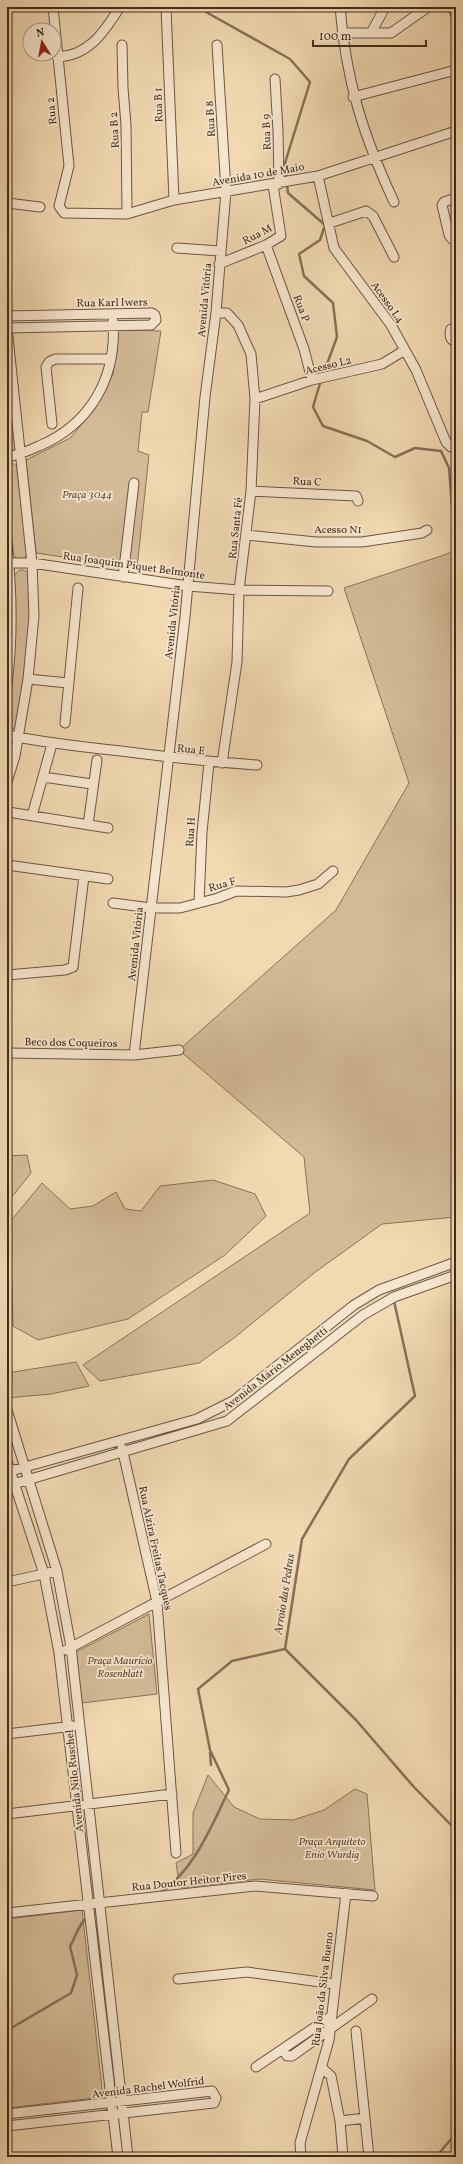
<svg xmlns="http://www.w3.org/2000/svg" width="463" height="2164" font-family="Vollkorn,serif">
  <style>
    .green { fill: #d3bb98; stroke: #8a735a }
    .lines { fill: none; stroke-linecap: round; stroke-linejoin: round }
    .stream { stroke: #877057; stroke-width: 2.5 }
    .minor-casing { stroke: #6d5642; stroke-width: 11 }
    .minor { stroke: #f6e6cd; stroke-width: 9 }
    .labels { text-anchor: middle; stroke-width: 3.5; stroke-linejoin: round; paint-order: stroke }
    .street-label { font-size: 11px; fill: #412b1c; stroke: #f6e6cd }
    .park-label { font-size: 11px; font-style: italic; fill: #5e4835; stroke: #f6e6cd }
    .water-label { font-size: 12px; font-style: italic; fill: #5e4835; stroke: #f6e6cd }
  </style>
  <rect width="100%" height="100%" fill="#f1d9b2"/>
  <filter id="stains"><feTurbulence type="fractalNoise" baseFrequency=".005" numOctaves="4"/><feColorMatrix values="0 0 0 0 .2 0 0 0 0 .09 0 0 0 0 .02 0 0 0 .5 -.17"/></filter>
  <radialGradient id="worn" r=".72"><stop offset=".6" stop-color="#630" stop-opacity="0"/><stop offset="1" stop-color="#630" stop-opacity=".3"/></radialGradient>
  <!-- green -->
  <path class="green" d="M118,330l43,1 -13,81h-6l-4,39 11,4 -12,113 -101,-15 -10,-93 44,-22 24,-28 19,-36z
    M7,371l8,76 -2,5 -6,2z
    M11,462l6,5 10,87 -5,6 -5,-1 -3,-3 -7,-58v-35z
    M456,548v669l-74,7 -68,49 -80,65 -35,25 -99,18 -17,-16 227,-152 -6,-56 -125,-107 157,-140 73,-127 -65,-195 103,-34z
    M19,570h5l4,3 2,44 -2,43 -12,68 -5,1 -4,-1v-20l8,-81 -1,-51z
    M27,1155l4,18 -24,30v-47z
    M213,1180l42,14 11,22 -41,39 -97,64 -90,21 -25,-14 -3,-104 32,-39 28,26 23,-3 23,-14 9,17 16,2 19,-25z
    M76,1362l13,24 -38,8 -44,4v-25z
    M149,1614l8,80 -75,9 -6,-51z
    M208,1775l26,32 26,12 33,1 31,-10 31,-21 12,5 8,96 -116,-11 -79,9 -4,-25 17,-9v-41z
    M82,1910l21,187 -96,11v-189z"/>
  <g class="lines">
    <!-- stream -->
    <path class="stream" d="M197,7l93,52 20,23 -25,81 2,16
      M287,184l1,9 37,32 -5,15 -21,14 5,22 29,27 4,34 -14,38
      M321,380l-8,27 10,19 44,15 28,16 20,-9 26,3 8,17 7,89
      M285,1649l17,-110 47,-80 66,-63 -21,-95
      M285,1649l71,71 57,66 43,44
      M210,1753l1,12
      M160,1893c35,-24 51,-66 69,-103l-19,-40 -12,-61 34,-28 53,-12
      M7,2032l6,-5 58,-34 6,-18 -7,-29c6,-9 9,-24 18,-29
      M436,2157l20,-24"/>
    <defs>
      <path id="minor" d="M53,7l16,159 -10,40 5,7 63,1 47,-14 144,-24 138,-45
        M340,7c6,74 23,128 54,195
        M453,7l3,9
        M166,8l8,192
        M342,33h49l37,-26
        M371,33l14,-26
        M122,45l1,43 3,37 1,89
        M57,57c32,-1 47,-25 63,-50
        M275,79l3,52 1,53
        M353,97l103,-27
        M318,176l16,72 57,77 25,45 30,72 5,5 5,-1
        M456,198l-12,4 -2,3 7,30 3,4 4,1
        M7,203l33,4
        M330,223l36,-12 7,5 21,41
        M266,245l38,104 8,31
        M177,248l43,3
        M219,264l47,-19 15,-9 -8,-51
        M216,313h11l11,12 13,29 4,45 -4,92 -12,99 -2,72 -15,101
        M7,316l145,-3 3,2 1,5 -5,5 -144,3
        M456,327l-5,2c-2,6 -1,11 5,13
        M7,328l25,235 2,53 -6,63 -13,77 -8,26
        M255,399l57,-19 70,-16 23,-14
        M52,424l-6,-57 3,-5 6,-3h56
        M7,457c12,-2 21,-6 32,-11 52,-22 78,-69 74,-125
        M251,491l105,5 2,5
        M247,535l69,7h46l60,-9 5,-3
        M7,545c5,46 6,93 0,139
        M9,563h23l156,23 51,4 89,1
        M123,577l11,-94
        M28,679l40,4
        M65,723l13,-135
        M7,735c38,8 76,12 114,16 46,6 90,11 136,14
        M43,777l49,7
        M8,812l100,16
        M32,816l20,-72
        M88,825l9,-65
        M7,865l101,14
        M113,903l38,5h29l38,-10 18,-7 50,1 13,-2 19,-6 15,-13
        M199,903l3,-71 7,-69
        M7,975l58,-5 8,-3 11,-91
        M7,1053l127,2 45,-5
        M134,1055l51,-438 20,-220 11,-84 10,-122 -9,-146
        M7,1410l50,161 14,76 57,510
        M122,1448l35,154 19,251
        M7,1461l37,113 15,79 59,504
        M7,1472l190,-53 36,-18 121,-96 25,-15 77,-28
        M7,1486l220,-65 136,-106 31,-18 62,-22
        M7,1582l50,-11
        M66,1650l200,-106
        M7,1734l66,-8
        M7,1814l165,-20
        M7,1913l248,-27 118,10
        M178,1979l69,-7 88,12
        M356,2031l13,126
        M283,2049l4,7h5l80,-57
        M256,2067l74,-50
        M321,2067l10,9 9,45
        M7,2114l205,-23 4,7 -2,5 -207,23
        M301,2157l-1,-14 29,-103 17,-147
        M343,2157l-3,-36 25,-3"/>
    </defs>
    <!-- minor casing -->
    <use href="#minor" class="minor-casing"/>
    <!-- minor -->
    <use href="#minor" class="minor"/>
  </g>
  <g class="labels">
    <!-- street labels -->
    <g class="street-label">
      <text transform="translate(158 105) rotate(-92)" y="4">Rua B 1</text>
      <text transform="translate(51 111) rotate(-96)" y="4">Rua 2</text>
      <text transform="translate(210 119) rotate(-93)" y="4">Rua B 8</text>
      <text transform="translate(114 130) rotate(-93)" y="4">Rua B 2</text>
      <text transform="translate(266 132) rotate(-92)" y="4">Rua B 9</text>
      <text transform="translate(258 174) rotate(-10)" y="4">Avenida 10 de Maio</text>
      <text transform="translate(257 234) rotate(-27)" y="4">Rua M</text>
      <text transform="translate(204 300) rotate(-85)" y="4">Avenida Vitória</text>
      <text transform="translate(112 302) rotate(-1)" y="4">Rua Karl Iwers</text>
      <text transform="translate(388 302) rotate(54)" y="4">Acesso L4</text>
      <text transform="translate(302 308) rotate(69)" y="4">Rua P</text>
      <text transform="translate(328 365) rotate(-14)" y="4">Acesso L2</text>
      <text transform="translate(307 481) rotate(3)" y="4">Rua C</text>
      <text transform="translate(235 528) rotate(-84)" y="4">Rua Santa Fé</text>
      <text x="338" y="533">Acesso N1</text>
      <text transform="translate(134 565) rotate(8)" y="4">Rua Joaquim Piquet Belmonte</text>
      <text transform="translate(172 622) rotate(-84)" y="4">Avenida Vitória</text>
      <text transform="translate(191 749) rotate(6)" y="4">Rua E</text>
      <text transform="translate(190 832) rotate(-86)" y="4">Rua H</text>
      <text transform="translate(222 884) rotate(-16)" y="4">Rua F</text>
      <text transform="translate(135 944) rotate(-84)" y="4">Avenida Vitória</text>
      <text transform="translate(71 1042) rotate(1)" y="4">Beco dos Coqueiros</text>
      <text transform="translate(275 1368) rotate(-38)" y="4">Avenida Mário Meneghetti</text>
      <text transform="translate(156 1548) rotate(78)" y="4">Rua Alzira Freitas Tacques</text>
      <text transform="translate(74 1781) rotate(-96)" y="4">Avenida Nilo Ruschel</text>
      <text transform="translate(189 1881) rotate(-6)" y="4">Rua Doutor Heitor Pires</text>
      <text transform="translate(322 1989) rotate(-83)" y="4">Rua João da Silva Bueno</text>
      <text transform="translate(148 2087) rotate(-7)" y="4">Avenida Rachel Wolfrid</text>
    </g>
    <!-- park labels -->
    <g class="park-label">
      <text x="87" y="498">Praça 3044</text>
      <text x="120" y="1664">Praça Maurício<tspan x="120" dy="13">Rosenblatt</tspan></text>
      <text x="332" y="1845">Praça Arquiteto<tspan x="332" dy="13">Enio Wurdig</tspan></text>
    </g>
    <!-- water labels -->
    <g class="water-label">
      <text transform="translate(284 1594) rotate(-81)" y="4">Arroio das Pedras</text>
    </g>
  </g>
  <!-- margin -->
  <rect width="463" height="2164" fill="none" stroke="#f1d9b2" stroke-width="24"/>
  <rect x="8" y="8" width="447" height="2148" fill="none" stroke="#412b1c" stroke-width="2"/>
  <rect x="12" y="12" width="439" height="2140" fill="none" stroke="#412b1c"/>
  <!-- north arrow -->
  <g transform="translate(42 42) rotate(349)"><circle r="19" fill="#f6e6cd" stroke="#ae9b86"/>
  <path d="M0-3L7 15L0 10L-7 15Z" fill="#8f2418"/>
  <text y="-6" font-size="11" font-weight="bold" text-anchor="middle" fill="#412b1c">N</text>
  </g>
  <!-- scale -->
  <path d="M313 40v6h113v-6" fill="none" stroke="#412b1c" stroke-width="2"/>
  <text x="319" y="40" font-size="12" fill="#412b1c" stroke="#f6e6cd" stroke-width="3" paint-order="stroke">100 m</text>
  <rect width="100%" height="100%" filter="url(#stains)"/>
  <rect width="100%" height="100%" fill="url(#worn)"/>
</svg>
